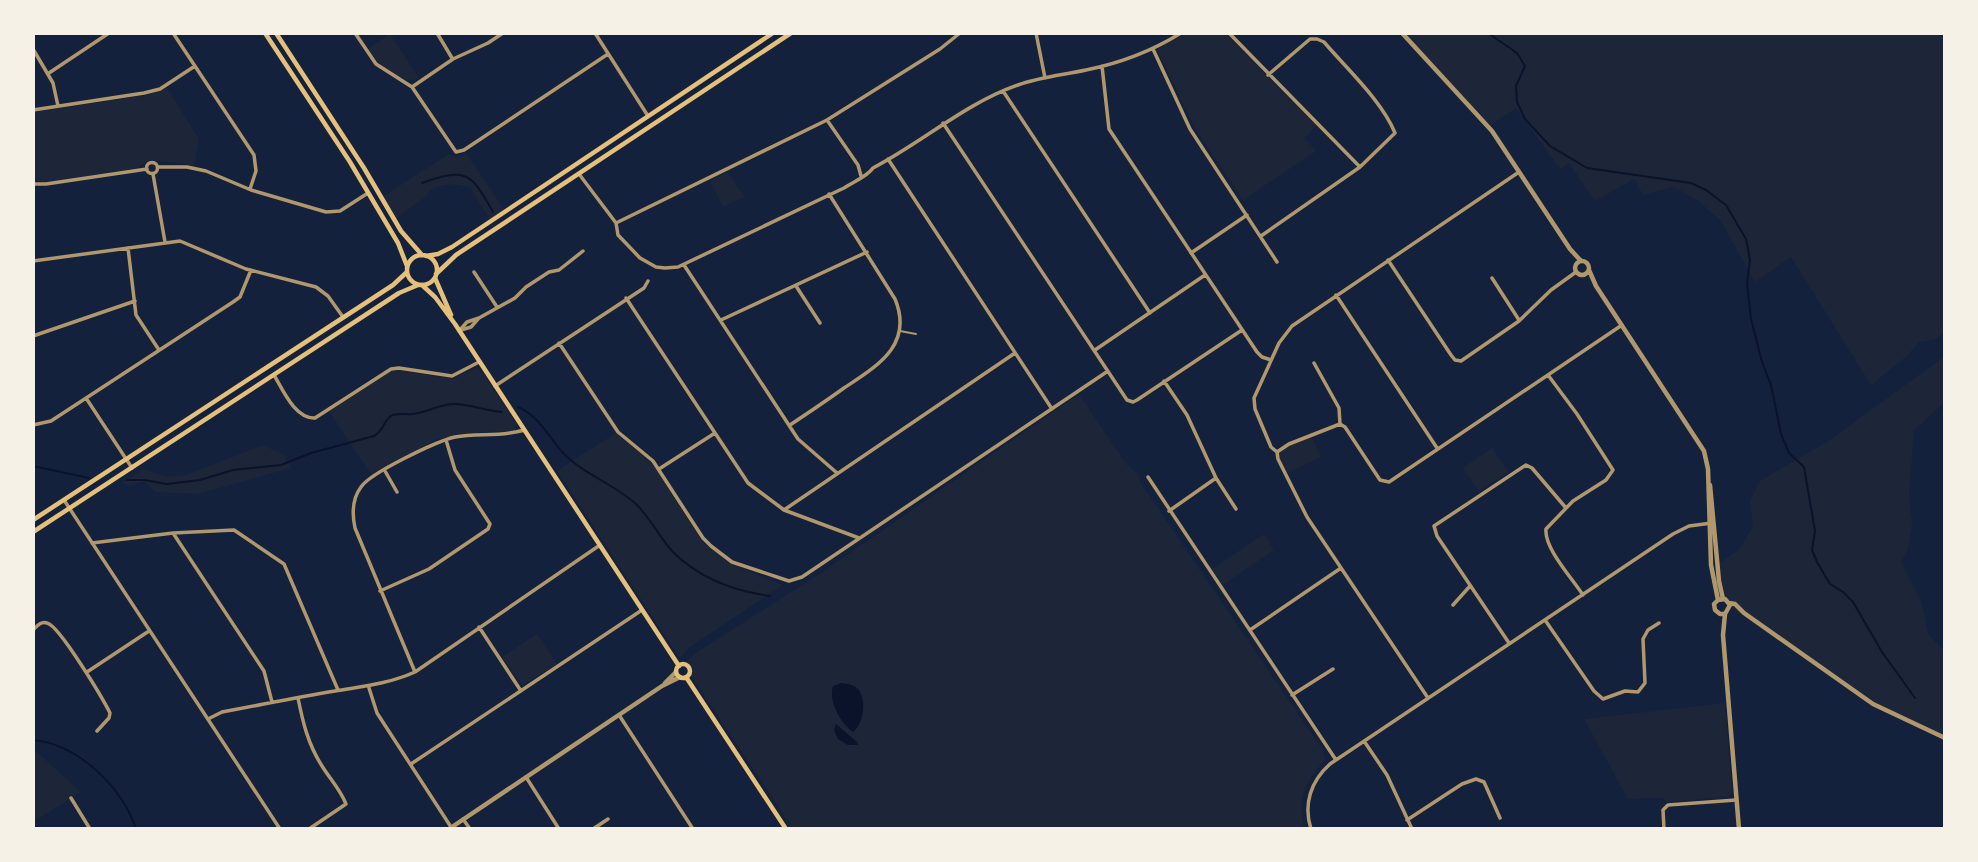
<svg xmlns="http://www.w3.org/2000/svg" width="1978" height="862" font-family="'Asap Condensed',sans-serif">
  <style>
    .green { fill: #1d2539 }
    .water { fill: #0b132b }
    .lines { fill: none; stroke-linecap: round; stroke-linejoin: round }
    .stream { stroke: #0b132b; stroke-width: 2 }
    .service { stroke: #b1986c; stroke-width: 2 }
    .minor { stroke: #b1986c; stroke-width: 3.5 }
    .tertiary { stroke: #b1986c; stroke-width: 4.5 }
    .secondary { stroke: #e5c07b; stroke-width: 4.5 }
  </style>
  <rect width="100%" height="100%" fill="#14213d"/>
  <!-- green -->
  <path class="green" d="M1186,33h39l91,93 -11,12 11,13 -73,49 -49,-73 -37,-78z
    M1402,33h543v298l-9,8 -17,3 -11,13 -37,30 -80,-128 -36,25 -34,-61 -25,-22 -23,-12 -30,8 -9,-16 -39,22 -26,-38 -9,6 -44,-61 -28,19z
    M390,34l29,44c-18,9 -42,-15 -51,-29z
    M167,88l32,51 -5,26 -44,-5 -16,9 -91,13 -10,-2v-68l115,-17z
    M466,153l39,58 -15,9 -20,-33c-17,-4 -30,-4 -43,6v3l-32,22 -13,-21 67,-43 8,3z
    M728,172l16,25 -21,10 -13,-26z
    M1945,356v46l-31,28 -5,64 3,29 -4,25 -7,14 21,42 6,30 17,18v86l-96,-49 -112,-77c-14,-12 -18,-30 -20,-48l22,-14 14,-24 -3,-25 10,-20 70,-41z
    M476,368l5,3 36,54 -2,6 -34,1 -44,7 -66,35 -42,-63 62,-40 8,-1 53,9z
    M1079,394l47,70 13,10 1,8 182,267 3,11c-22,25 -27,36 -21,69h-511l-101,-152 -6,-15 10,-9 128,-82z
    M616,433l27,22 14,15 44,70c23,24 51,33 82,45l-95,63 -8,11 -123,-188z
    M1311,436l10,21 -36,17 -8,-22 4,-4z
    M263,445l21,10 7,13 -93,26 -43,-2 -11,-11 -13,5 -9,-3 22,-14 22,8 20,-2z
    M1492,448l16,24 -29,19 -16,-23z
    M1264,534l10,16 -51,35 -11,-16z
    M537,634l20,30 -35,21 -20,-28z
    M1725,703l7,90 -4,4 -62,5 -3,-4 -35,1 -44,-80z
    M37,752l44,40 -48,30v-68z"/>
  <!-- water -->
  <path class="water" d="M841,683c6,1 12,1 17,6 9,10 6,35 -5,43 -12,-8 -25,-31 -20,-46z
    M836,724l21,18 1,3h-10l-10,-6 -4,-9z"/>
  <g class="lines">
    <!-- stream -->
    <path class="stream" d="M1488,33l29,20 8,13 -9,20 1,16 8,17 25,27 37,22 104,15 15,7 20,15 20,34 4,21 -3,23 4,36 11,43 9,23 10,49 8,19 15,14 11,64 -3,19 5,12 13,22 13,8 10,10 29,50 33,46
      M422,183c45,-16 49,-10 71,29
      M518,407c23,10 31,32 48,49 21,20 50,29 71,49 14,14 23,33 36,47 26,26 61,39 97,44
      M33,466l56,12
      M127,480h17l23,4 33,-4 33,-10 48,-5 30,-12 63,-17c11,-7 9,-15 17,-20 7,-4 14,-1 21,-2 15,-1 27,-10 42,-10 17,0 31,7 48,8
      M33,740c45,4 89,47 103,89"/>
    <!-- service -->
    <path class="service" d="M900,331l16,3"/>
    <!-- minor -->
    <path class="minor" d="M173,33l81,122 2,16 -6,18
      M355,33l21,31 36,23 44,65 8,-2 144,-96
      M437,33l15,25
      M595,33l53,83
      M1036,33l9,45
      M1229,33l131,134
      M33,49l20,34 5,23
      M1153,49l37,80 87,133
      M1102,66l7,63 148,223 5,5 9,3
      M49,73l60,-40
      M412,87l41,-28 35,-16 15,-10
      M1003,91l147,222
      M33,110l111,-17 16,-4 35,-23
      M827,120l31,45 3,11
      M943,123l184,277 6,2 4,-2 105,-70
      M888,159l164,250
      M146.5 168a5.5 5.5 0 1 1 11 0a5.5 5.5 0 1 1-11 0Z
      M158,167h29l19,4 45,19 75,22 14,-1 28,-18
      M153,174l12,68
      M579,174l37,49 2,12 22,23 16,9 9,1 13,-1 166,-79c9,-6 24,-12 29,-20 50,-26 91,-64 145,-83 22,-8 45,-10 68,-15 35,-7 66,-19 95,-37
      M33,184h13l101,-15
      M616,223l211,-103 113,-71 20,-16
      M1261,236l99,-69 35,-34c-13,-32 -48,-64 -71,-91l-7,-3h-7l-42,36
      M128,248l8,67 23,35
      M1191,253l56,-38
      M1388,260l63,95 4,5 6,1 58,-40 32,-31 25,-18
      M33,261l147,-20 66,28 70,18 12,9 15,21
      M684,265l114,174 39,34
      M474,272l23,35
      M1492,278l27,42
      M796,286l24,37
      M1336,295l101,153
      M626,298l122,185 36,27 75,28
      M721,320l146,-68
      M461,330l10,-3 7,-8
      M459,331l8,-9 12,-4 36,-20 11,-11 23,-15 10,-2 24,-19
      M33,336l102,-35
      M559,343l59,89 35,29 50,77 8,8 21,16 57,19 13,-4 306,-206
      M1095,350l110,-75
      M1314,363l25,45 1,16
      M274,375c9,15 21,44 41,43l76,-49 8,-1 53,8 27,-14
      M1548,375l29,39 36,56 -7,10 -33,21 -27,28c-2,19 26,49 37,66
      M1164,381l23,34 29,63 20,31
      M495,386l149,-98 4,-7
      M86,398l46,70
      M33,425l18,-4 182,-119 7,-5 11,-27
      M790,425c18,-12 36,-24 54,-37 33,-22 70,-43 51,-89l-66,-105
      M1277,452l12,-8 51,-20 5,3 35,53 9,2 233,-157
      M659,469l56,-36
      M385,471l12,21
      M1148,477l188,283
      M64,500l216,329
      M784,510l231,-157
      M1169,511l47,-33
      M173,533l91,138 8,31
      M92,543l81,-10 61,-3 50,34 54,126
      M380,591l49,-22 59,-40 2,-5 -35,-54 -9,-30
      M1453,605l17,-19
      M1545,620l49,71 9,8 22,-8 13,1 7,-9 -2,-44 5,-9 11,-7
      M479,627l42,64
      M33,630c4,-4 8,-9 14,-7 12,2 56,76 63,90l-1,5 -12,13
      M1250,630l91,-62
      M1509,643l-72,-107 -3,-10 92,-61 6,3 34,40
      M87,672l62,-41
      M415,672l-60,-144c-3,-14 -3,-29 6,-41 9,-14 76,-46 94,-50 23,-4 47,0 69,-7
      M369,688l8,25 74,114
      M1292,695l41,-26
      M298,698c5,25 10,46 24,68 8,13 18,23 24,38l-37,25
      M1428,698l-121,-181 -29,-58 -1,-7 -6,-5 -16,-38 -1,-11 25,-55 13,-17 227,-154
      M619,715l74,114
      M208,719l14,-7c38,-7 76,-15 113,-21 29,-5 53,-7 80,-19l185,-127
      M1364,741l23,34 25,54
      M411,764l231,-154
      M526,777l33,52
      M71,798l19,31
      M463,819l7,10
      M1407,820l55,-36 14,-5 8,3 16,36
      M593,829l15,-10
      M1311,829c-8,-25 0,-48 19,-65l343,-230 16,-8 23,-3
      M1664,829l-1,-19 5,-5 68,-5"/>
    <!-- tertiary -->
    <path class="tertiary" d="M1402,33l90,98 78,118 11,12
      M1575 268a7 7 0 1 1 14 0a7 7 0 1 1-14 0Z
      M1589,270l7,16 108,165 4,18 3,96 7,35
      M1710,485l9,96 4,18
      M1729,603l6,1 9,9 129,91 72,34
      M1725,614h-5l-5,-4 -1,-6 4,-4 7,-1 5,6 -5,9 -2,21 16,194
      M665,683l11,-11
      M449,829l213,-143 18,-9"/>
    <!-- secondary -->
    <path class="secondary" d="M265,33l85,129 48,81 9,23
      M276,33l88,135 37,63 21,24
      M407 270a15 15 0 1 1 30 0a15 15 0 1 1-30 0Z
      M426,256l12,-2 14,-7 321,-214
      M436,274l20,-19 335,-222
      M435,278l16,37
      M422,285l13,12 20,27 224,342
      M33,520l360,-235 14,-13
      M33,532l366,-239 19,-8
      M676 671a7 7 0 1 1 14 0a7 7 0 1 1-14 0Z
      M686,677l100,152"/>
  </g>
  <!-- border -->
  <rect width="1978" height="862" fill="none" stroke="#f6f1e7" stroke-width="70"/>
</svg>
